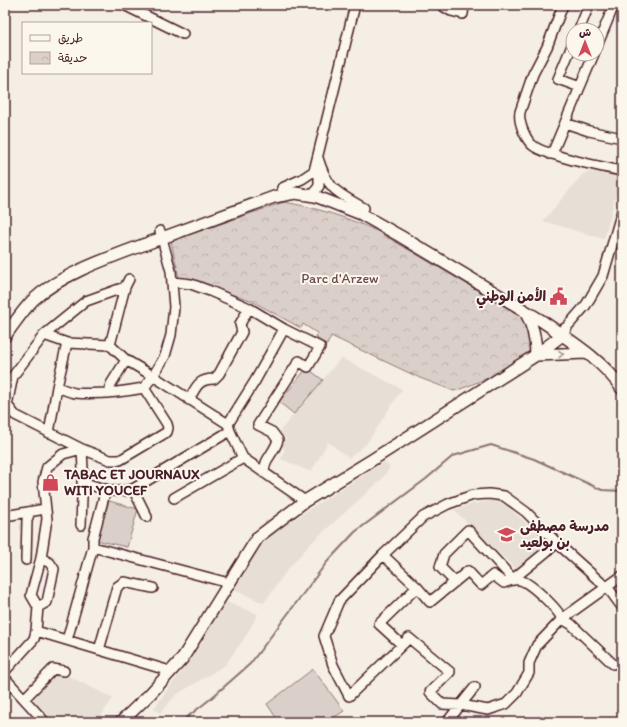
<svg xmlns="http://www.w3.org/2000/svg" width="627" height="727" font-family="Itim,'Playpen Sans Arabic',sans-serif">
  <style>
    .built { fill: #e7dfd6 }
    .park { fill: url(#park-crowns); stroke: #92787a }
    .pitch { fill: #dbd0c9; stroke: #92787a }
    .lines { fill: none; stroke-linecap: round; stroke-linejoin: round }
    .stream { stroke: #8d7174; stroke-width: 2 }
    .minor-casing { stroke: #4a1f2b; stroke-width: 12 }
    .major-casing { stroke: #4a1f2b; stroke-width: 14 }
    .minor { stroke: #fbf7ec; stroke-width: 9 }
    .major { stroke: #fbf7ec; stroke-width: 11 }
    .oneway { stroke: #ab9695 }
    .labels { text-anchor: middle; stroke-width: 4; stroke-linejoin: round; paint-order: stroke }
    .park-label { font-size: 14px; fill: #6e4b52; stroke: #fbf7ec }
    .poi-label { font-size: 14px; font-weight: bold; fill: #4a1f2b; stroke: #fbf7ec; text-anchor: start }
  </style>
  <defs>
    <pattern id="park-crowns" width="20" height="18" patternUnits="userSpaceOnUse"><rect width="20" height="18" fill="#dbd0c9"/><path d="M2 6a3 3 0 1 1 6 0M12 15a3 3 0 1 1 6 0" fill="none" stroke="#bdb2ad"/></pattern>
  </defs>
  <rect width="100%" height="100%" fill="#f4eee4"/>
  <filter id="ink" filterUnits="userSpaceOnUse"><feTurbulence type="fractalNoise" baseFrequency=".025" numOctaves="2"/><feDisplacementMap in="SourceGraphic" scale="8" xChannelSelector="R" yChannelSelector="G"/><feConvolveMatrix kernelMatrix="1 2 1 2 8 2 1 2 1" color-interpolation-filters="sRGB"/></filter>
  <g filter="url(#ink)">
    <!-- built -->
    <path class="built" d="M596,170l25,6 -17,63 -61,-18 40,-47z
      M341,358l61,31 -35,54 -18,15 -21,-16 -17,30 -30,-13 4,-11 -4,-1 5,-9 -7,-6z
      M384,462l6,5 -8,12 -71,64 -23,26 -24,34 -30,-13 29,-48 12,-11z
      M490,501h11l24,21 20,20 -9,9 1,3 -19,17 -64,-61 18,-6z
      M226,602l32,12 -12,22 -21,29 -49,30 -16,18 -6,-5 40,-54z
      M60,672l53,26 -16,24h-46l-12,-13 -5,-9 3,-7z"/>
    <!-- park -->
    <path class="park" d="M284,202c30,5 65,16 93,29l147,87 9,27 -4,9 -30,19 -33,14 -12,4 -34,-13 -89,-42 -4,9 -11,-7 1,-5 -14,-9 -2,4 -51,-28 -71,-22 -8,-37z"/>
    <!-- pitch -->
    <path class="pitch" d="M307,368l16,12 -29,34 -15,-12z
      M109,501l29,8 -11,38 -31,-7z
      M313,669l31,42 -17,11h-48l-12,-18z"/>
    <g class="lines">
      <!-- stream -->
      <path class="stream" d="M184,722l2,-4 23,-18 41,-36 77,-102 28,-30 71,-53 27,-23 38,-11 43,14 68,31 20,1"/>
      <defs>
        <path id="minor" d="M124,5l59,29
          M441,5l10,6 12,3 1,-9
          M563,5l-16,42 -14,27 -13,38c-2,10 6,30 15,35 8,5 18,7 27,10 20,6 40,10 60,14
          M579,30l10,-25
          M597,46l17,-41
          M580,87l14,-33
          M565,123l24,8 33,7
          M550,154l4,-5 26,-62 -22,-8 15,-36
          M318,158c10,32 18,34 46,50
          M282,188l20,-9 12,-8 41,-166
          M316,190l3,-4v-16
          M160,231l11,40 3,36 -3,28 -6,21 -12,20 75,48 2,7 13,27 62,43
          M129,279l-4,8 -15,58 16,15 27,16 -9,12 23,36 1,4 -1,4 -47,28h-10l-28,-11 -19,5 -16,13 -4,15 4,37 -6,39 9,5 4,6 -7,33 -9,5 -2,24 134,40
          M173,282l18,2 19,7 39,17 35,21 -29,52 -27,43
          M565,329l21,-24 17,-29 19,-65
          M44,335l23,8
          M57,387c6,2 12,5 18,6 23,2 47,-1 69,-5
          M108,393l3,-9 15,-24
          M189,400c7,-13 9,-21 25,-21l5,-5 23,-42 -2,-8 9,-16
          M49,433l8,-46 10,-44 43,2
          M264,473c0,-15 10,-19 14,-33l-6,-8 -14,-7 41,-64 9,6 12,-20 -36,-18
          M82,482c20,6 30,13 51,7
          M174,498l69,-40
          M5,516l40,-7
          M147,517l-14,-28 97,-58
          M81,525l2,-56 -1,-20 -67,-34 -8,-10 6,-29 31,-41 42,-34 39,-14
          M93,547v-9l13,-49
          M383,555l34,32
          M26,560l1,-40 3,-8
          M622,576l-60,43c-4,-10 -33,-38 -43,-39 -6,-1 -10,1 -15,3l-11,-8 -12,10 -13,-14 -38,31 -13,-15 -38,37 23,21 -53,51 -16,-31 -9,-29 15,-35 44,-46 40,-38 25,-13 25,-9 16,-1 15,2 22,16 31,31 49,44 5,5 11,15
          M455,582l-15,-15 4,-13 24,-24 45,49 44,-36
          M38,607l-7,-12 10,-37
          M67,640l26,-93 136,36
          M402,645l7,-7 41,34 -20,20 12,12 19,1 27,5 18,-6 11,-11 12,-20v-10l8,-18 25,-26 9,5 42,40
          M99,650l18,-63 7,-5 29,6
          M5,671l29,-32 2,-8
          M5,678l40,44
          M24,699l29,-30 11,2
          M447,722l28,-35"/>
        <path id="major" d="M525,311c8,14 11,28 11,44l50,-2
          M5,336c9,-12 17,-25 28,-36 29,-27 81,-44 118,-58 41,-15 82,-30 123,-45l21,-4 20,3 46,18 39,22 142,85c27,19 62,40 80,68
          M121,722l29,-28 32,-35 76,-122 47,-36 67,-41 164,-105 25,-19 4,-7"/>
      </defs>
      <!-- minor casing -->
      <use href="#minor" class="minor-casing"/>
      <!-- major casing -->
      <use href="#major" class="major-casing"/>
      <!-- minor -->
      <use href="#minor" class="minor"/>
      <!-- major -->
      <use href="#major" class="major"/>
    </g>
    <!-- one-way arrows -->
    <defs><path id="oneway-chevron" d="M-2-3.5L2.5 0L-2 3.5" fill="none" stroke-width="1.6" stroke-linecap="round" stroke-linejoin="round"/></defs>
    <use class="oneway" href="#oneway-chevron" transform="translate(561 354) rotate(-1)"/>
  </g>
  <!-- icons -->
  <defs>
    <symbol id="civic-bare" viewBox="-9 -9 18 18"><path d="M-.6-6.5H3V-4.5H.6V-3L4-1V1h2V6H-6V1h2V-1L-.6-3ZM-1.2 2.5V6h2.4V2.5Z" fill="#d1495b" stroke="#fbf7ec" stroke-width="2.5" paint-order="stroke"/></symbol>
    <symbol id="shop-bare" viewBox="-9 -9 18 18"><path d="M-5-2.5h2.3a2.7 3.5 0 0 1 5.4 0H5L5.5 6h-11ZM-1.5-2.5h3a1.5 2.3 0 0 0-3 0Z" fill="#d1495b" stroke="#fbf7ec" stroke-width="2.5" paint-order="stroke"/></symbol>
    <symbol id="school-bare" viewBox="-9 -9 18 18"><path d="M0-5L7-2L0 1L-7-2ZM-4 1L0 2.5L4 1V4Q0 6-4 4Z" fill="#d1495b" stroke="#fbf7ec" stroke-width="2.5" paint-order="stroke"/></symbol>
  </defs>
  <g fill-rule="evenodd">
    <use href="#civic-bare" x="546" y="284" width="25" height="25"/>
    <use href="#shop-bare" x="38" y="470" width="25" height="25"/>
    <use href="#school-bare" x="494" y="522" width="25" height="25"/>
  </g>
  <g class="labels">
    <!-- park labels -->
    <g class="park-label">
      <text x="340" y="283">Parc d'Arzew</text>
    </g>
    <!-- poi labels -->
    <g class="poi-label">
      <text x="546" y="301" text-anchor="end">الأمن الوطني</text>
      <text x="64" y="479">TABAC ET JOURNAUX<tspan x="64" dy="16">WITI YOUCEF</tspan></text>
      <text x="520" y="531">مدرسة مصطفى<tspan x="520" dy="16">بن بولعيد</tspan></text>
    </g>
  </g>
  <!-- margin -->
  <rect width="627" height="727" fill="none" stroke="#fbf7ec" stroke-width="20"/>
  <rect x="10" y="10" width="607" height="707" fill="none" stroke="#4a1f2b" stroke-width="1.5" filter="url(#ink)"/>
  <!-- legend -->
  <rect x="22" y="22" width="130" height="52" fill="#fbf7ec" stroke="#b4a19f"/>
  <rect x="30" y="35" width="20" height="6" fill="#fbf7ec" stroke="#b4a19f"/>
  <text x="58" y="42" font-size="12" fill="#4a1f2b">طريق</text>
  <rect x="30" y="52" width="20" height="12" fill="url(#park-crowns)" stroke="#b4a19f"/>
  <text x="58" y="62" font-size="12" fill="#4a1f2b">حديقة</text>
  <!-- north arrow -->
  <g transform="translate(585 42)"><circle r="19" fill="#fbf7ec" stroke="#b4a19f"/>
  <path d="M0-3L7 15L0 10L-7 15Z" fill="#d1495b"/>
  <text y="-6" font-size="11" font-weight="bold" text-anchor="middle" fill="#4a1f2b">ش</text>
  </g>
</svg>
